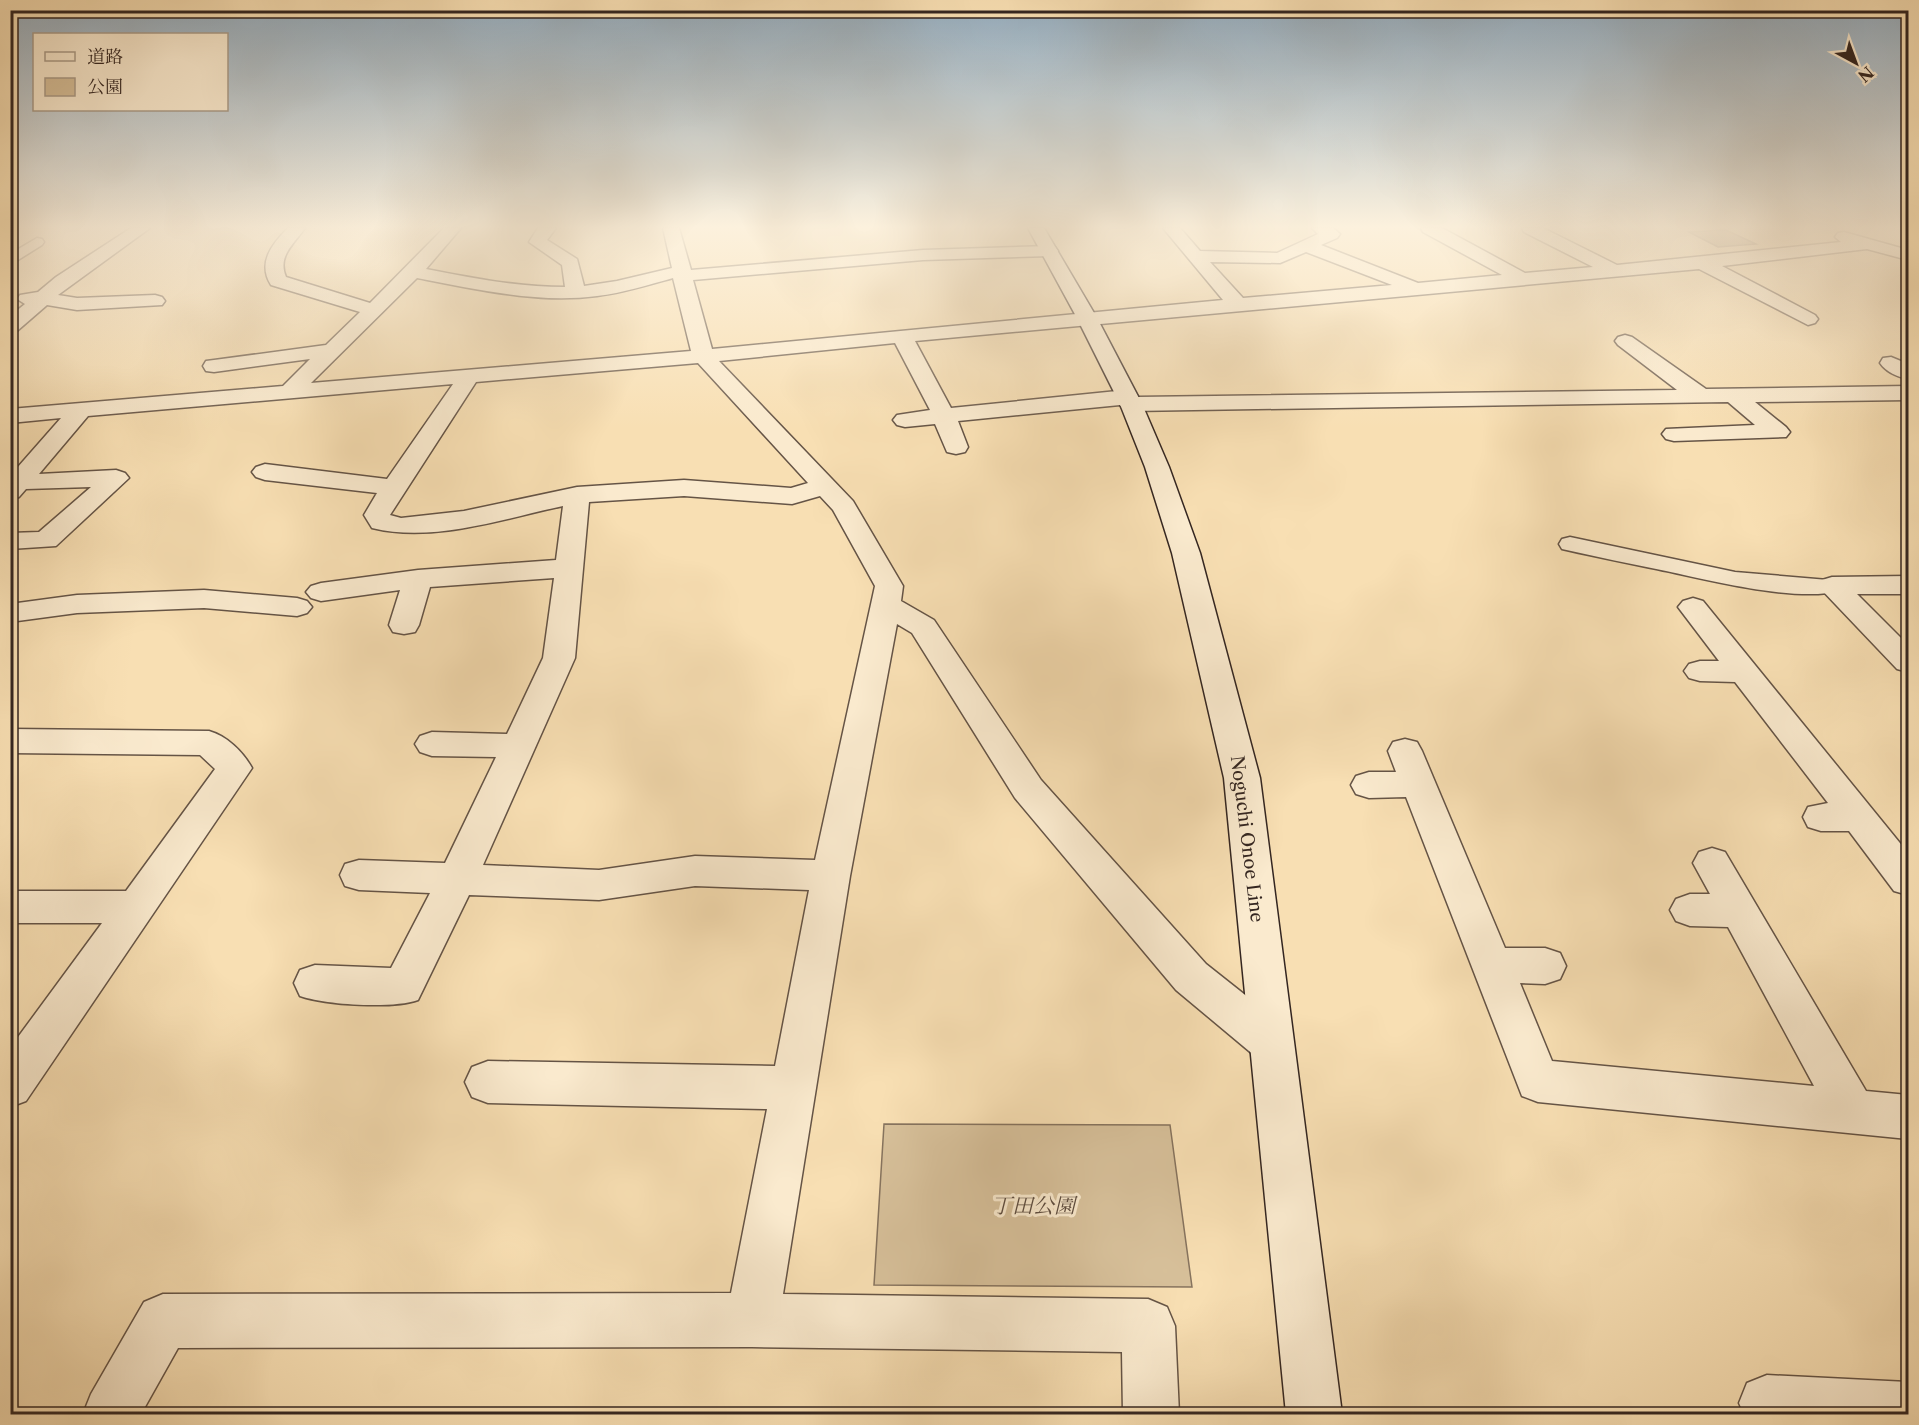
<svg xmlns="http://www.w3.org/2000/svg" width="1919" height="1425" font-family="'Libre Caslon Text','Noto Serif JP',serif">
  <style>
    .green { fill: #d7c09a; stroke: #86735e; stroke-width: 1.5 }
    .water { fill: #b5a081; stroke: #816f5b; stroke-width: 1.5 }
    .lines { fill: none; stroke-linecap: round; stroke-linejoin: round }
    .lane-casing { stroke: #655446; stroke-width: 3 }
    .street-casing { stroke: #655446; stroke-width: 3 }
    .secondary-casing { stroke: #342621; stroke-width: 3 }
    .lane { fill: #faeace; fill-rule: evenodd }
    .street { fill: #faeace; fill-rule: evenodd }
    .secondary { fill: #faeace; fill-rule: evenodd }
    .labels { text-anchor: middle; stroke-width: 6; stroke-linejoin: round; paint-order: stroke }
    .street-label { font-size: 18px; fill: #342621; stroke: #faeace }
    .near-park-label { font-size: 21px; font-style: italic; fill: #5d4c3f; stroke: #faeace }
  </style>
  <rect width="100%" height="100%" fill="#f8dfb3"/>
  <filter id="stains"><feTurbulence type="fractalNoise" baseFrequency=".00333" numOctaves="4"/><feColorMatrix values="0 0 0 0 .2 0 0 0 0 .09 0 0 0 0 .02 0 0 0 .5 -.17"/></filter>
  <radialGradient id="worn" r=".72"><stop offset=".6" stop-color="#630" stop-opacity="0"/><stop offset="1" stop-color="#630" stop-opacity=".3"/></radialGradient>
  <!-- green -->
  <path class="green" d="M884,1124l286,1 22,162 -318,-2z"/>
  <!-- water -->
  <path class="water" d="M1726,230l30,14 -38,3 -29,-15z"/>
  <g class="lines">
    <defs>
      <path id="lane" d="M37,238l5,1 2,3 -2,3 -32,20v-11z
        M1570,537l165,35 105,9 4,5 -4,5c-44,11 -128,-10 -174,-20 -34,-7 -69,-14 -104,-22l-3,-5 3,-5z"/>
      <path id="street" d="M131,228h19l-92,67 19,3 78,-3 7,2 3,4 -3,4 -85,5 -30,-5 -30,26 -7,2v-17l15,-12 -8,-5 3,-4 18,-3 18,-15z
        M288,228h17c-11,16 -28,28 -19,49l84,26 74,-75h17l-35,41c46,9 92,18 139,18l-3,-22 -33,-23 9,-14h18l-9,12 30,19 7,27 33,-5 55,-13 -9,-40h16l12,42 232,-20 126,-4 6,1 3,4 -3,4 -6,1 -126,4 -230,20 19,69 511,-49 -60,-72h17l20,23 77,2 41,-19 -6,-6h21l7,6 -3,4 -16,7 97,38 84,-8 -79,-43 -2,-4h21l83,45 68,-6 -69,-35 -2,-4h21l74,37 224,-23 -6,-5 3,-4 6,-1 64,18v10l-41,-11 -145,17 93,49 3,4 -3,4 -7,2 -109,-56 -784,72 36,67 176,-18 8,2 3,5 539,-7 -59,-45 -3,-4 3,-4 7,-2 7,2 74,52 202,-3v14l-153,2 31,25 4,5 -4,5 -112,4 -8,-2 -4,-5 4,-5 89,-4 -27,-23 -597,9 -8,-2 -3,-4 -162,16 10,26 -3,5 -9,2 -9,-2 -12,-28 -30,3 -8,-2 -4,-5 4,-5 33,-5 -35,-67 -176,18 134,140 50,85 -2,15 33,19 107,160 165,184 81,64 6,14 -6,14 -16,6 -16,-6 -79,-66 -161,-192 -103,-165 -15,-9 -47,252 -67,418 365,5 19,8 8,19 4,88h-56l-1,-62 -370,-5 -574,1 -37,66h-58l8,-20 53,-92 19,-8 568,-1 36,-184 -279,-6 -16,-6 -7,-15 7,-15 16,-6 287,5 34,-176 -114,-4 -96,14 -130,-5 -51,105c-25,9 -92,5 -118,-4l-6,-13 6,-13 15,-5 76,3 39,-75 -71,-3 -14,-4 -5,-11 5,-11 14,-4 86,3 51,-106 -64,-1 -12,-4 -5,-8 5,-8 12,-4 75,2 36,-76 11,-80 -124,9 -11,38 -4,7 -11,2 -11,-2 -4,-7 11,-35 -79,11 -10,-3 -5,-6 5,-6 10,-3 97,-13 138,-10 7,-54c-61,13 -130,37 -191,22l-8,-13 13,-22 -112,-13 -9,-3 -4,-5 4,-5 9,-3 122,15 66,-95 -365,32 -49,58 77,-4 9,3 4,5 -73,68 -46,3v-16l29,-1 52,-45 -65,2 -7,8 -9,3v-24l51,-58 -51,5v-14l273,-23 27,-27 -96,13 -8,-1 -3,-5 3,-5 8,-1 112,-15 34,-33 -89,-27c-14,-22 1,-41 17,-57zM1306,252l86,33 -149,13 -33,-36 70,1zM417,278c59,11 120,26 180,18 26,-3 51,-11 76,-18l18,73 -380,32zM698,363l110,120 -17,5 -107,-8 -107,7 -113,24 -63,7 -11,-3 86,-133zM684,496l108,8 28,-8 13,14 42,76 -60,274 -120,-4 -96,14 -116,-5 92,-207 14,-156z
        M1891,357l17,7v15c-10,-2 -22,-7 -28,-16l3,-5z
        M1908,576v18h-51l51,51v27l-11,-3 -79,-83 4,-6 10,-3z
        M204,590l93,8 10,3 5,6 -5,6 -10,3 -93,-8 -127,5 -67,9v-18l67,-9z
        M1693,598l10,3 205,252v42l-14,-4 -45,-60h-28l-13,-4 -5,-10 5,-10 20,-4 -93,-121 -35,-1 -11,-3 -5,-7 5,-7 11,-3h19l-41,-54 5,-6z
        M10,729l199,2c18,5 34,21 43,37l-226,333 -16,6v-59l92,-125h-92v-32h116l89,-122 -15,-14 -190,-2z
        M1405,739l12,3 5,9 83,197h40l15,5 6,13 -6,13 -15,5 -25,-1 32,78 262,25 -86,-159 -38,-1 -14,-5 -6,-11 6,-11 14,-5h20l-17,-31 6,-11 13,-4 13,4 141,239 42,4v44l-370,-37 -16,-6 -116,-299 -37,1 -13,-4 -5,-9 5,-9 13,-4h27l-8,-21 5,-9z
        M1767,1375l141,7v32h-164l-5,-11 8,-20z"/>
      <path id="secondary" d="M1028,228h16l53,90 45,86 27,63 31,86 60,225 82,636h-56l-62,-636 -52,-225 -27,-86 -25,-63 -43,-86z"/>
    </defs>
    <!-- lane casing -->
    <use href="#lane" class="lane-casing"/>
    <!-- street casing -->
    <use href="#street" class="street-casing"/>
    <!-- secondary casing -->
    <use href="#secondary" class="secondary-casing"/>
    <!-- lane -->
    <use href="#lane" class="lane"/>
    <!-- street -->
    <use href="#street" class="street"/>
    <!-- secondary -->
    <use href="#secondary" class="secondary"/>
  </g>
  <!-- sky -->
  <linearGradient id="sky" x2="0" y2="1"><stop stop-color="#93acbf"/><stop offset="0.53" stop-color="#fcf1dd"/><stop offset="1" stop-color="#fcf1dd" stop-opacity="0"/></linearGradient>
  <rect width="1919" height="428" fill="url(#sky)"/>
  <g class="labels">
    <!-- street labels -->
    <g class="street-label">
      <text transform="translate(1247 839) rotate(83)" y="6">Noguchi Onoe Line</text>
    </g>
    <!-- near-park labels -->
    <g class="near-park-label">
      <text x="1033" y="1213">丁田公園</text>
    </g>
  </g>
  <!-- margin -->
  <rect width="1919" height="1425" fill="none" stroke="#f8dfb3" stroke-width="36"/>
  <rect x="12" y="12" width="1895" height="1401" fill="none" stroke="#342621" stroke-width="3"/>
  <rect x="18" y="18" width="1883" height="1389" fill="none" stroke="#342621" stroke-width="1.5"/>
  <!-- legend -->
  <rect x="33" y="33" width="195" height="78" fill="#faeace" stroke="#ab9c89" stroke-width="1.5"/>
  <rect x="45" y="52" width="30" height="9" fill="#faeace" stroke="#ab9c89" stroke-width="1.5"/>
  <text x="87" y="63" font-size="18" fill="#342621">道路</text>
  <rect x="45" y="78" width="30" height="18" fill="#d7c09a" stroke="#ab9c89" stroke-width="1.5"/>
  <text x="87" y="93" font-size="18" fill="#342621">公園</text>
  <!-- north arrow -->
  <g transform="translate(1856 63) rotate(139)" stroke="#faeace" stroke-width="4.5" paint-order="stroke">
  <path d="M0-4.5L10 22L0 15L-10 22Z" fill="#342621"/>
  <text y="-9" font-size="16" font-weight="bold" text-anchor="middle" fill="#342621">N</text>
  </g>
  <rect width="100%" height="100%" filter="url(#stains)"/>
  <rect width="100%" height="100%" fill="url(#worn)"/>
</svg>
